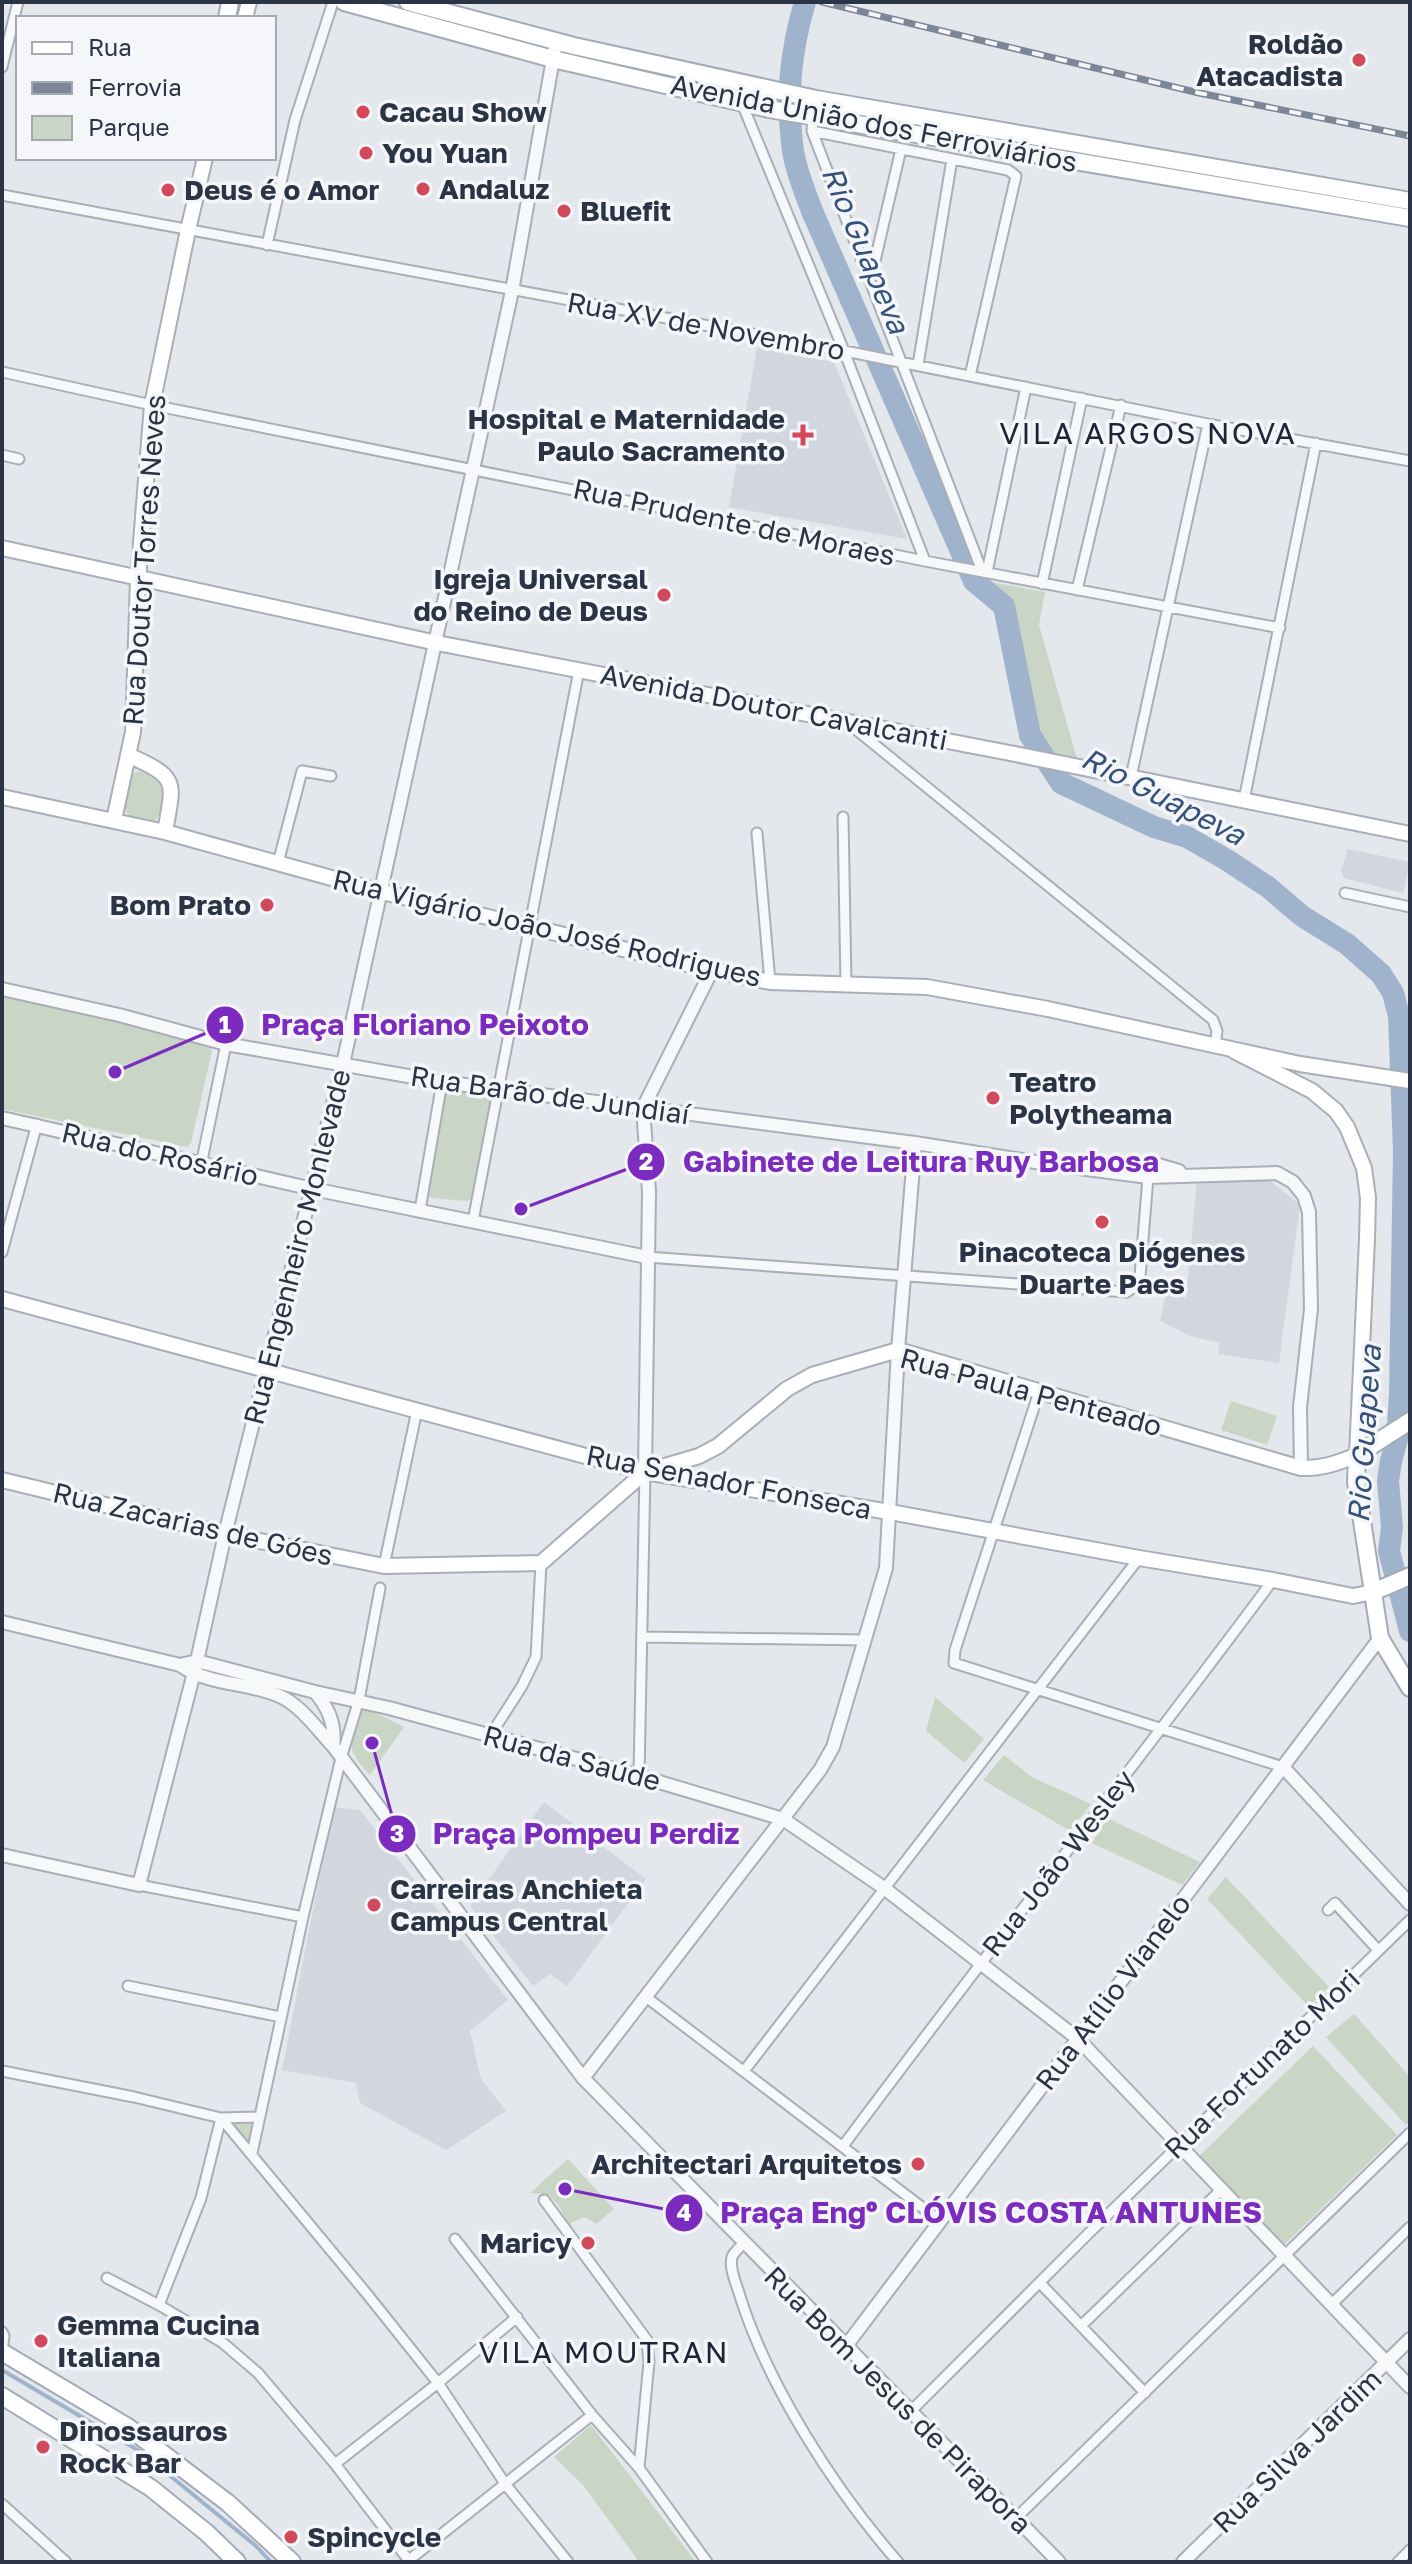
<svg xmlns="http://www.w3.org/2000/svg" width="1412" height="2564" font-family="'Golos Text',sans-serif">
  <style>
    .built { fill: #d2d6de }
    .green { fill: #c9d6c5 }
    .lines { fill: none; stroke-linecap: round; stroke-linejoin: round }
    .stream { stroke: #9fb4cc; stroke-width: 4 }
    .river { stroke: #9fb4cc; stroke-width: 22 }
    .minor-casing { stroke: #a9aeb7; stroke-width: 13 }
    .tertiary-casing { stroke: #a9aeb7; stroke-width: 16 }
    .secondary-casing { stroke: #a9aeb7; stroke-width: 18 }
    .primary-casing { stroke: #a3abb8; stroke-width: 20 }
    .minor { stroke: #f7f8fa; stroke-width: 9 }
    .tertiary { stroke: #f7f8fa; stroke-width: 12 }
    .secondary { stroke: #fff; stroke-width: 14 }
    .primary { stroke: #fff; stroke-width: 16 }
    .rail-casing { stroke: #7d8696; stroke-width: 7 }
    .rail { stroke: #f4f6f9; stroke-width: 4; stroke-dasharray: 12; stroke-linecap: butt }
    .poi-dot { fill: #d1495b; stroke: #f4f6f9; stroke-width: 3 }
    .labels { text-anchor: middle; stroke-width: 7; stroke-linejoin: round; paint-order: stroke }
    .poi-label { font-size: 28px; font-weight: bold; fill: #2b3445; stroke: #f4f6f9; text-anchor: start }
    .street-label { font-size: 28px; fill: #2b3445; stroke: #f4f6f9 }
    .water-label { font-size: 30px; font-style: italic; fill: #34527a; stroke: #f4f6f9 }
    .neighbourhood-label { font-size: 30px; letter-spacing: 2px; fill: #1d2536; stroke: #f4f6f9 }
    .leader { fill: none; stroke: #7b2cbf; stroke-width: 3 }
    .callout-dot { fill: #7b2cbf; stroke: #f4f6f9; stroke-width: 3 }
    .mark-label { font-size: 24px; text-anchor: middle; font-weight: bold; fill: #fff }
    .callout-label { font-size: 30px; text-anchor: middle; font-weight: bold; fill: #7b2cbf; stroke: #f4f6f9; stroke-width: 7; stroke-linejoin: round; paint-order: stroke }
  </style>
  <rect width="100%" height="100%" fill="#e4e7ec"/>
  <!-- built -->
  <path class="built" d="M757,348l77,14 73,177 -178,-32z
    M1348,849l62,13 -7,31 -59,-15 -3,-8z
    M1243,1176l26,4 31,25 -21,158 -61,-9 2,-11 -30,-7 -30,-15 6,-27 20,4 11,-118z
    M544,1802l102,77 -79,107 -17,-12 -17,12 -63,-80z
    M333,1807l27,3 148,190 -38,31 11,48 25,32 -60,39 -86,-47 -4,-20 -74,-13z"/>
  <!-- green -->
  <path class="green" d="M980,580l65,12 -6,33 38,134 -25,-3 -17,-34 -15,-80 -13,-42z
    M138,771l25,8c5,12 0,32 -8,42l-25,-5 -6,-6 8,-36z
    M2,994l206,51 4,6 -21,92 -4,4 -185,-38z
    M449,1086l38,5 6,8 -19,98 -7,4 -36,-3 -4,-6 18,-102z
    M1231,1401l46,15 -10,29 -46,-15z
    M935,1697l49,42 -20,24 -38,-32z
    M362,1706l42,21 -34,48c-25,-25 -23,-37 -8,-69z
    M1004,1755l28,22 59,27 -21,27 -87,-51z
    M1107,1818l93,44 -18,23 -90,-42z
    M1226,1877l103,110 -20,20 -102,-108z
    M1354,2014l56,63v44l-4,4 -80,-88z
    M1313,2046l84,89 -113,110 -86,-88z
    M228,2121h28l-6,24z
    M568,2159l46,50 -18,15 -12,-7 -15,7c-12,-20 -14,-32 -39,-31z
    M591,2425l105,137h-63l4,-3 -54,-74 -29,-28z"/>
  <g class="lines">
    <!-- stream -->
    <path class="stream" d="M2,2370l139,82 115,94 15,16"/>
    <!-- river -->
    <path class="river" d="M805,2c-15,51 -19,96 -12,149 3,20 12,41 19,60l162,370 30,25 26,129 31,48 93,44 33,10 40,23 41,27 34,29 45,28 34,30 12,19 6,23 5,135 -4,243 -3,45 -6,22 -3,20 4,46 -3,24 21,80"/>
    <defs>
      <path id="minor" d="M2,67l16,-65
        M741,101l103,250 81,210
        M813,114l-1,17 170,440
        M812,131l196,39 8,6 -46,200
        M2,195l853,158 353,71 202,37
        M267,245l28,-125 38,-118
        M871,278l30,-129
        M918,365l34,-206
        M2,372l150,33 773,156 355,67
        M2,455l17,4
        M987,572l39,-185
        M1042,584l40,-186
        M1077,590l44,-185
        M848,723l365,297 4,11 -2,15
        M1131,777l77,-353
        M1244,800l72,-357
        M843,817l3,168
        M757,833l13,149
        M278,863l24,-92 29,5
        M1345,893l65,14
        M201,1165l25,-121
        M420,1210l22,-128
        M473,1221l106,-551
        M2,1252l35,-128
        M647,1257l480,35 10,-7 3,-9 8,-99
        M1039,1392l-84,258 -1,13 329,104
        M384,1566l33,-156
        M643,1637l222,3
        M490,1736l32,-50 14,-29 5,-94
        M639,1776l6,-304
        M139,1885l164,32
        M1328,1910l7,-7 43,47
        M128,1986l153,31
        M646,1997l294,224
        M2,2071l132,26 87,21 39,-1
        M744,2071l395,-513
        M221,2118l146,176 71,89 68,102 62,77
        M843,2146c141,-190 289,-376 430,-566
        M252,2153l51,-236 38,-159 18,-58 21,-112
        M544,2200l103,140 2,22 -10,106
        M455,2239l137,176 47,53 68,94
        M744,2243c-5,5 -10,9 -12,14 -3,11 4,26 7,36 28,92 96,197 159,269
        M107,2278l52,27 64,38 35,30 77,91 75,98
        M1040,2283l105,110
        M159,2305l42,-107 20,-80
        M1331,2305l79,-78
        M1081,2326l140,-136
        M2,2332l2,4 -2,16
        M910,2412l180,-180 320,-312
        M335,2464l103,-81 79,-66
        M2,2504l64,58
        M1015,2519l395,-386
        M409,2560l183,-145
        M1398,2562l12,-12"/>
      <path id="tertiary" d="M2,989l117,26 107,29 216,38 473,61 133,21 100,13 129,-4 16,9 11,14 5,16 2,97 -11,98 1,61
        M2,1118l311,71 334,68
        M1148,1162l31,9
        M645,1472l4,-280 -6,-84 69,-138
        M2,1622l178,43c28,20 65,17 97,30 22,8 40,34 56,51l250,332 476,484
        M180,1665l17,-4 118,31 74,16 250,68 144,43 101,69 194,151 332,348
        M315,1692c13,15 21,33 18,54
        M1283,1767l127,137
        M2,1855l137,30 58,-224 28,-127 118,-470 169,-773 44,-249
        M583,2078l211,-274 26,-34 13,-23 53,-179 12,-218 17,-207
        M846,2346l534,-708
        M1183,2562l227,-223"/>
      <path id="secondary" d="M245,18l4,-16
        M2,548l435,95 578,111 395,80
        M128,755c51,23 46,25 37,77
        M2,797l163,35 217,60 330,78 58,12 157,5 121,22 252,55 110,17
        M114,820l19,-88 5,-152 14,-175 36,-175 17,-72
        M2,1299l643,173 245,40 249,46 134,22 80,16 20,-4
        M2,1480l223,54 159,32 157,-3 104,-91 54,-16 19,-10 69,-57 25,-14 86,-25 403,118c20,1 37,-5 56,-13l10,-216 1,-41 -4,-30 -17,-41 -11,-16 -24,-20 -78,-40"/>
      <path id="primary" d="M344,2l209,57 216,50 641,109
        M408,2l166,44 242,53 594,102
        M227,18l3,-16
        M1410,1421l-53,34 -1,27 24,156 30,50
        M1373,1592l37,-16
        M2,2352l126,75 100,76 64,59
        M2,2396l149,92 56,45 30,29"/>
    </defs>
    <!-- minor casing -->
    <use href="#minor" class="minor-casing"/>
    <!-- tertiary casing -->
    <use href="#tertiary" class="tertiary-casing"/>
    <!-- secondary casing -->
    <use href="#secondary" class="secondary-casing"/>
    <!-- primary casing -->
    <use href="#primary" class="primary-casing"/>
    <!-- minor -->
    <use href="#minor" class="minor"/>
    <!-- tertiary -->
    <use href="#tertiary" class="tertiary"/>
    <!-- secondary -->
    <use href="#secondary" class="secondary"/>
    <!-- primary -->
    <use href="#primary" class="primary"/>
    <defs>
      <path id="rail" d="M822,2l377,91 211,43"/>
    </defs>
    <!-- rail casing -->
    <use href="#rail" class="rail-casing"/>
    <!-- rail -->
    <use href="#rail" class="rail"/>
  </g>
  <!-- markers -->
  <g class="poi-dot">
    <circle cx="1359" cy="60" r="8"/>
    <circle cx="363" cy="112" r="8"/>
    <circle cx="366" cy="153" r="8"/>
    <circle cx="423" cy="189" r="8"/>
    <circle cx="168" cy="190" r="8"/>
    <circle cx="564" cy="211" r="8"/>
    <path d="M799 423h8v8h8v8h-8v8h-8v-8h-8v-8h8z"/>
    <circle cx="664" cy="595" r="8"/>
    <circle cx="267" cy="905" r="8"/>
    <circle cx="993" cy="1098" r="8"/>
    <circle cx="1102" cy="1222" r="8"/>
    <circle cx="374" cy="1905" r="8"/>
    <circle cx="918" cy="2164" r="8"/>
    <circle cx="588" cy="2243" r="8"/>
    <circle cx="41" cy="2341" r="8"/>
    <circle cx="43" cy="2447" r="8"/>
    <circle cx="291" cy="2537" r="8"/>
  </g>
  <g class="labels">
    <!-- poi labels -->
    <g class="poi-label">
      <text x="1343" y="54" text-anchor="end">Roldão<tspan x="1343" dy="32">Atacadista</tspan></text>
      <text x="379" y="122">Cacau Show</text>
      <text x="382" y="163">You Yuan</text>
      <text x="439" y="199">Andaluz</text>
      <text x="184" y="200">Deus é o Amor</text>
      <text x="580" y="221">Bluefit</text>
      <text x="785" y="429" text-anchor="end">Hospital e Maternidade<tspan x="785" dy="32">Paulo Sacramento</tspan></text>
      <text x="648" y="589" text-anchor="end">Igreja Universal<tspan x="648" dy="32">do Reino de Deus</tspan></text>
      <text x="251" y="915" text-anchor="end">Bom Prato</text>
      <text x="1009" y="1092">Teatro<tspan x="1009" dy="32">Polytheama</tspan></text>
      <text x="1102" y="1262" text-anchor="middle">Pinacoteca Diógenes<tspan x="1102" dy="32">Duarte Paes</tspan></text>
      <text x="390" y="1899">Carreiras Anchieta<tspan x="390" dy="32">Campus Central</tspan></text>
      <text x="902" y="2174" text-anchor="end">Architectari Arquitetos</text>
      <text x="572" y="2253" text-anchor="end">Maricy</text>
      <text x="57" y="2335">Gemma Cucina<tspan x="57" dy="32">Italiana</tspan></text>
      <text x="59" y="2441">Dinossauros<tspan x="59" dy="32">Rock Bar</tspan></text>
      <text x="307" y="2547">Spincycle</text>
    </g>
    <!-- street labels -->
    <g class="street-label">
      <text transform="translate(874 123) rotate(11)" y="10">Avenida União dos Ferroviários</text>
      <text transform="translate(706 326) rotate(10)" y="10">Rua XV de Novembro</text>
      <text transform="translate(734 522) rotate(12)" y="10">Rua Prudente de Moraes</text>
      <text transform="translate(144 560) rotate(-86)" y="10">Rua Doutor Torres Neves</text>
      <text transform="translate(774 707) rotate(11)" y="10">Avenida Doutor Cavalcanti</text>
      <text transform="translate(547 928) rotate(13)" y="10">Rua Vigário João José Rodrigues</text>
      <text transform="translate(550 1095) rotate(8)" y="10">Rua Barão de Jundiaí</text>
      <text transform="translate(160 1154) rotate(13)" y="10">Rua do Rosário</text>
      <text transform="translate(297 1247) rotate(-76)" y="10">Rua Engenheiro Monlevade</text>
      <text transform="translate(1031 1392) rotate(15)" y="10">Rua Paula Penteado</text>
      <text transform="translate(729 1482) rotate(11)" y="10">Rua Senador Fonseca</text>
      <text transform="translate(193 1524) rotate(13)" y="10">Rua Zacarias de Góes</text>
      <text transform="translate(572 1758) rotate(15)" y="10">Rua da Saúde</text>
      <text transform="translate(1058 1863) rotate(-52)" y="10">Rua João Wesley</text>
      <text transform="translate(1113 1992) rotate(-53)" y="10">Rua Atílio Vianelo</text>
      <text transform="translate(1262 2064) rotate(-44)" y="10">Rua Fortunato Mori</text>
      <text transform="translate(898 2400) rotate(45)" y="10">Rua Bom Jesus de Pirapora</text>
      <text transform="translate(1297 2451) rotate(-44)" y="10">Rua Silva Jardim</text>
    </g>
    <!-- water labels -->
    <g class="water-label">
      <text transform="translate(865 250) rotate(67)" y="10">Rio Guapeva</text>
      <text transform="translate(1163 797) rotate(27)" y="10">Rio Guapeva</text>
      <text transform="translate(1365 1434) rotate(-86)" y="10">Rio Guapeva</text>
    </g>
    <!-- neighbourhood labels -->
    <g class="neighbourhood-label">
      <text x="1148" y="444">VILA ARGOS NOVA</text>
      <text x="604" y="2363">VILA MOUTRAN</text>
    </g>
  </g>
  <!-- callouts -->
  <path class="leader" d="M115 1072L225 1025M521 1209L646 1162M372 1743L397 1834M565 2189L684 2213"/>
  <g class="callout-dot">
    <circle cx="115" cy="1072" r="8"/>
    <circle cx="521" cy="1209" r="8"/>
    <circle cx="372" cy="1743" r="8"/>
    <circle cx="565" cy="2189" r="8"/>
    <circle cx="225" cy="1025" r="20"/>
    <circle cx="646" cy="1162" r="20"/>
    <circle cx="397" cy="1834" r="20"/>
    <circle cx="684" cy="2213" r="20"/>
  </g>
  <g class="mark-label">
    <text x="225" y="1033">1</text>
    <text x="646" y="1170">2</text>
    <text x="397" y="1842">3</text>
    <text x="684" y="2221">4</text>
  </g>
  <g class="callout-label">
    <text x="425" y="1035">Praça Floriano Peixoto</text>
    <text x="921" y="1172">Gabinete de Leitura Ruy Barbosa</text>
    <text x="586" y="1844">Praça Pompeu Perdiz</text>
    <text x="991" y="2223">Praça Engº CLÓVIS COSTA ANTUNES</text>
  </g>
  <!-- border -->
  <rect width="1412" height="2564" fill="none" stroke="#2b3445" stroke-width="8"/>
  <!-- legend -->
  <rect x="16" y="16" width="260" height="144" fill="#f4f6f9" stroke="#a4a8b1" stroke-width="2"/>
  <rect x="32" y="42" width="40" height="12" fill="#ffffff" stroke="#a4a8b1" stroke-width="2"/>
  <text x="88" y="56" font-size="24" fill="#2b3445">Rua</text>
  <rect x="32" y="82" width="40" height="12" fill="#7d8696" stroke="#a4a8b1" stroke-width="2"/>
  <text x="88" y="96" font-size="24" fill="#2b3445">Ferrovia</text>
  <rect x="32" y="116" width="40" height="24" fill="#c9d6c5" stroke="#a4a8b1" stroke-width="2"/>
  <text x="88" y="136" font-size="24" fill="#2b3445">Parque</text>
</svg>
